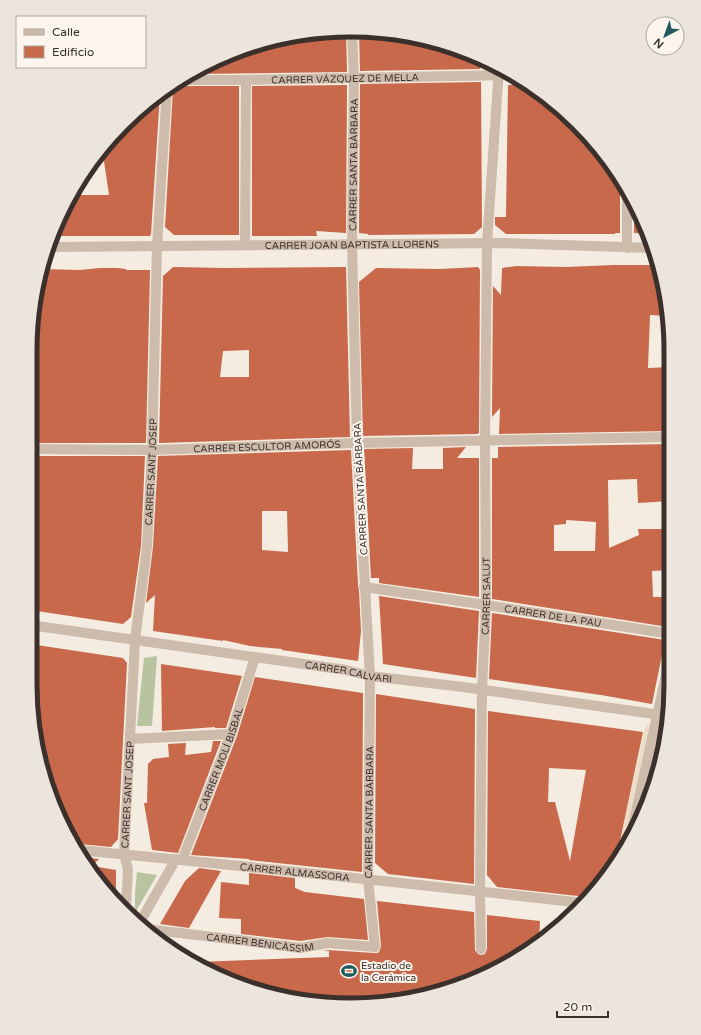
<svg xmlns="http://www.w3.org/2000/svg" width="701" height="1035" font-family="'Varela Round',sans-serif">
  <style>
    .green { fill: #b8c4a0 }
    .plaza { fill: #ecdcc8 }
    .building { fill: #c8694b; fill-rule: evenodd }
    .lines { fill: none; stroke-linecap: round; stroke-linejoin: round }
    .minor { stroke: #cdbbac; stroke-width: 10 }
    .tertiary { stroke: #cdbbac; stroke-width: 10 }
    .labels { text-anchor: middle; stroke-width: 4; stroke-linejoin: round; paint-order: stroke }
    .street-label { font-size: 10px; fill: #3b302b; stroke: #fbf5ee }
    .poi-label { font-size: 10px; fill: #3b302b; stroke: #fbf5ee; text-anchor: start }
    .rim { fill: none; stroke: #3b302b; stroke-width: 5 }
  </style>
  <rect width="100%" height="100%" fill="#f4ebe1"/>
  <!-- green -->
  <path class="green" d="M157,656l-5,70h-15l7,-68z
    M137,872l20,3 -22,38v-20z"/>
  <!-- plaza -->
  <path class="plaza" d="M646,725l21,3 -2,19 -27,79 -21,29z"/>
  <!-- building -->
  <path class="building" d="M346,30l1,42 -155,2 36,-20 15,1v-5l45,-14z
    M359,31l54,5 60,18 7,4v11l-120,2z
    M481,82l1,145 -8,7 -106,1v-1l-9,-1 1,-149z
    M174,83l2,2 4,1h59v149h-65l-9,-8 8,-138 -1,-4z
    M347,85l-1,148 -30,-2 1,5h-65v-150z
    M508,85h21l48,39 40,48 7,14 -2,2 -2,4v41h-5v1h-109l-11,-9v-8h11z
    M160,94l-9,140 -1,2h-96l9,-27 10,-14h36l-6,-41 21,-30z
    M634,203l13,25 1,6 -14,-1z
    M614,265h44l7,23 3,28 -18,-1 -2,53 23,-1v64l-172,3 1,-26 -8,9 1,-131 8,9 1,-27 14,-2 50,1z
    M173,267l52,1 121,-1 4,170 -191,6 4,-167zM249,350v27h-29l3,-26z
    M478,267l2,3 -1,163 -2,1 -114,2 -4,-154 17,-14 64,1z
    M100,268h17l9,1v1h24l-4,173h-116v-93l6,-62 6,-19 38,1z
    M671,444v57l-33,2 -1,-24 -29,1 1,68 30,-13 -1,-6h33v41l-19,1 1,26h18v26l-2,-1 -1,5 -176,-28v-141h6v-11zM566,520l30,2 -1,29h-41v-26l12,-1z
    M466,447l-9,11h22v139l-100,-14v-5h-8l-7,-129 49,-1 -1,21h31v-21z
    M351,450l7,134v2l1,5 2,40 -3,30 -76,-11v-1l-32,-3 -27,-6v1l-70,-10 2,-36 -9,8 7,-56 5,-91zM262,511h25l1,41 -26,-2z
    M30,456h115l-4,90 -10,71 -8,7 -93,-14z
    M379,596l100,15 -3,67 -93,-14z
    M492,613l173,27 -13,64 -51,-9 -112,-16z
    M30,644l93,14 4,5 -9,176 -7,8 -32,-3h-4l-28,-57 -17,-103z
    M161,664l81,12 -16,52h-11v-1l-53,4z
    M255,677l108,16 -1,179 -113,-12v-1l-58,-4 46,-119z
    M376,694l99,15 -1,175 -86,-10 -13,-11z
    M488,711l155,21 -26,123 -30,42 -90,-10 -10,-12zM549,768l37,2 -16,91 -15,-59h-7z
    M213,741h8l-43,112 -26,-3 -8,-47h3l1,-39 5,-5 16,-2 -1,-13 18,-1 -1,12 26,-3z
    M81,857l18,2 -7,7 24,4v26l-32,-33z
    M199,868l22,3 -32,57 -29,-4 25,-43z
    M249,873l46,5v10l10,4 59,7 4,41 -40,-3 -28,4 -59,-7v-15l-22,-1 2,-36 28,3z
    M377,901l97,11 1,38 3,4 3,1 4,-1 2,-5v-34l53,6 -1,19 -28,22 -95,36 -103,2 -85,-19 -32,-19 133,-5v-6l-6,-1h5l46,3h4l2,-3 1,-4z"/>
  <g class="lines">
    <!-- minor -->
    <g class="minor">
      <path id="s1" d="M180,80h66l265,-5"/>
      <path d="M245,245l1,-165"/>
      <path d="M627,248v-56"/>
      <path id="s2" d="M30,449l122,1 205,-7 314,-6"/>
      <path id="s3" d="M364,587l122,18 185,29"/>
      <path d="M130,739l101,-5"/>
      <path d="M631,835l40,-183"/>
      <path id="s4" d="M78,850c168,16 337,34 505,53"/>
      <path id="s5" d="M182,860l49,-126 24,-77"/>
      <path id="s6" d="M126,907l2,-38 -4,-15 11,-214 12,-93 5,-97 5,-204 10,-157"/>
      <path d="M140,922l36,-63"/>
      <path id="s7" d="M146,929l101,12 53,7 28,-5 47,4 -7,-68 2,-203 -13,-233 -5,-199 2,-166 -2,-48"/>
      <path id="s8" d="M481,949l-1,-57 2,-202 4,-85 -1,-165 2,-197 12,-175"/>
    </g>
    <!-- tertiary -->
    <g class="tertiary">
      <path id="s9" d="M50,247l452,-4 151,5"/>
      <path id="s10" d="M30,625l316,45 24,6 93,11 205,29"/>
    </g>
  </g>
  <!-- icons -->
  <defs>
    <symbol id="stadium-bare" viewBox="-9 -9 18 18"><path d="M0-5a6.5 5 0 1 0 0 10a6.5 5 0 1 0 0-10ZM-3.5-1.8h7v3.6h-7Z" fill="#1f5a5e" stroke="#fbf5ee" stroke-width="2.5" paint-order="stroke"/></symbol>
  </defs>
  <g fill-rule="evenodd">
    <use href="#stadium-bare" x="338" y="960" width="22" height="22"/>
  </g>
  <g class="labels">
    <!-- street labels -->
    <g class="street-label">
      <text dy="4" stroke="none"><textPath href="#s1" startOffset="165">CARRER VÁZQUEZ DE MELLA</textPath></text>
      <text dy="4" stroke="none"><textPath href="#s7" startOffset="1014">CARRER SANTA BÀRBARA</textPath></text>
      <text dy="4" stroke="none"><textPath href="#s9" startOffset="302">CARRER JOAN BAPTISTA LLORENS</textPath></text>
      <text dy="4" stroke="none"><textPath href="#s2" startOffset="237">CARRER ESCULTOR AMORÓS</textPath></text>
      <text dy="4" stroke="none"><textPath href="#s6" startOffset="437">CARRER SANT JOSEP</textPath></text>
      <text transform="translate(360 489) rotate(-93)" y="4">CARRER SANTA BÀRBARA</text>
      <text dy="4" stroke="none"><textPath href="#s8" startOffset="353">CARRER SALUT</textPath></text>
      <text dy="4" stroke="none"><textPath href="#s3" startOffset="191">CARRER DE LA PAU</textPath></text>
      <text dy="4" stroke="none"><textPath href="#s10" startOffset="322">CARRER CALVARI</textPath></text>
      <text dy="4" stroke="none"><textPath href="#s5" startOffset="108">CARRER MOLÍ BISBAL</textPath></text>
      <text dy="4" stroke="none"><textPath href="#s6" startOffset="113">CARRER SANT JOSEP</textPath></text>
      <text dy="4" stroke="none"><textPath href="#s7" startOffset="366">CARRER SANTA BÀRBARA</textPath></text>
      <text dy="4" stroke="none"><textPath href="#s4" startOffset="218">CARRER ALMASSORA</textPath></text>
      <text dy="4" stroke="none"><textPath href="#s7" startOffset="115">CARRER BENICÀSSIM</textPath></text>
    </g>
    <!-- poi labels -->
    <g class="poi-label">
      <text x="361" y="969">Estadio de<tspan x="361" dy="12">la Cerámica</tspan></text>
    </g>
  </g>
  <!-- crop -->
  <path d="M0 0H701V1035H0ZM350 37H351A313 313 0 0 1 664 350V685A313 313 0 0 1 351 998H350A313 313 0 0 1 37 685V350A313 313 0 0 1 350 37Z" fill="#ece5de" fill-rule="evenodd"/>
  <path class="rim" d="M350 37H351A313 313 0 0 1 664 350V685A313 313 0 0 1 351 998H350A313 313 0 0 1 37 685V350A313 313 0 0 1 350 37Z"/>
  <!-- legend -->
  <rect x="16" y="16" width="130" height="52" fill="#fbf5ee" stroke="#aea6a0"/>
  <rect x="24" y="29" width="20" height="6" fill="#cdbbac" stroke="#aea6a0"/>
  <text x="52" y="36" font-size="12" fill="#3b302b">Calle</text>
  <rect x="24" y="46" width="20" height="12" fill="#c8694b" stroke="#aea6a0"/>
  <text x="52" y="56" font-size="12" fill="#3b302b">Edificio</text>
  <!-- north arrow -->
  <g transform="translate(665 36) rotate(221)"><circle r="19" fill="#fbf5ee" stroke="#aea6a0"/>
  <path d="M0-3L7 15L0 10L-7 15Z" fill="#1f5a5e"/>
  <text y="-6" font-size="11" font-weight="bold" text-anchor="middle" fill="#3b302b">N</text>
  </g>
  <!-- scale -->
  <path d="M557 1011v6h51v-6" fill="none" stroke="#3b302b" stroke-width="2"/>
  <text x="563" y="1011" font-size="12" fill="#3b302b" stroke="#fbf5ee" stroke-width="3" paint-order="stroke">20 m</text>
</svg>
